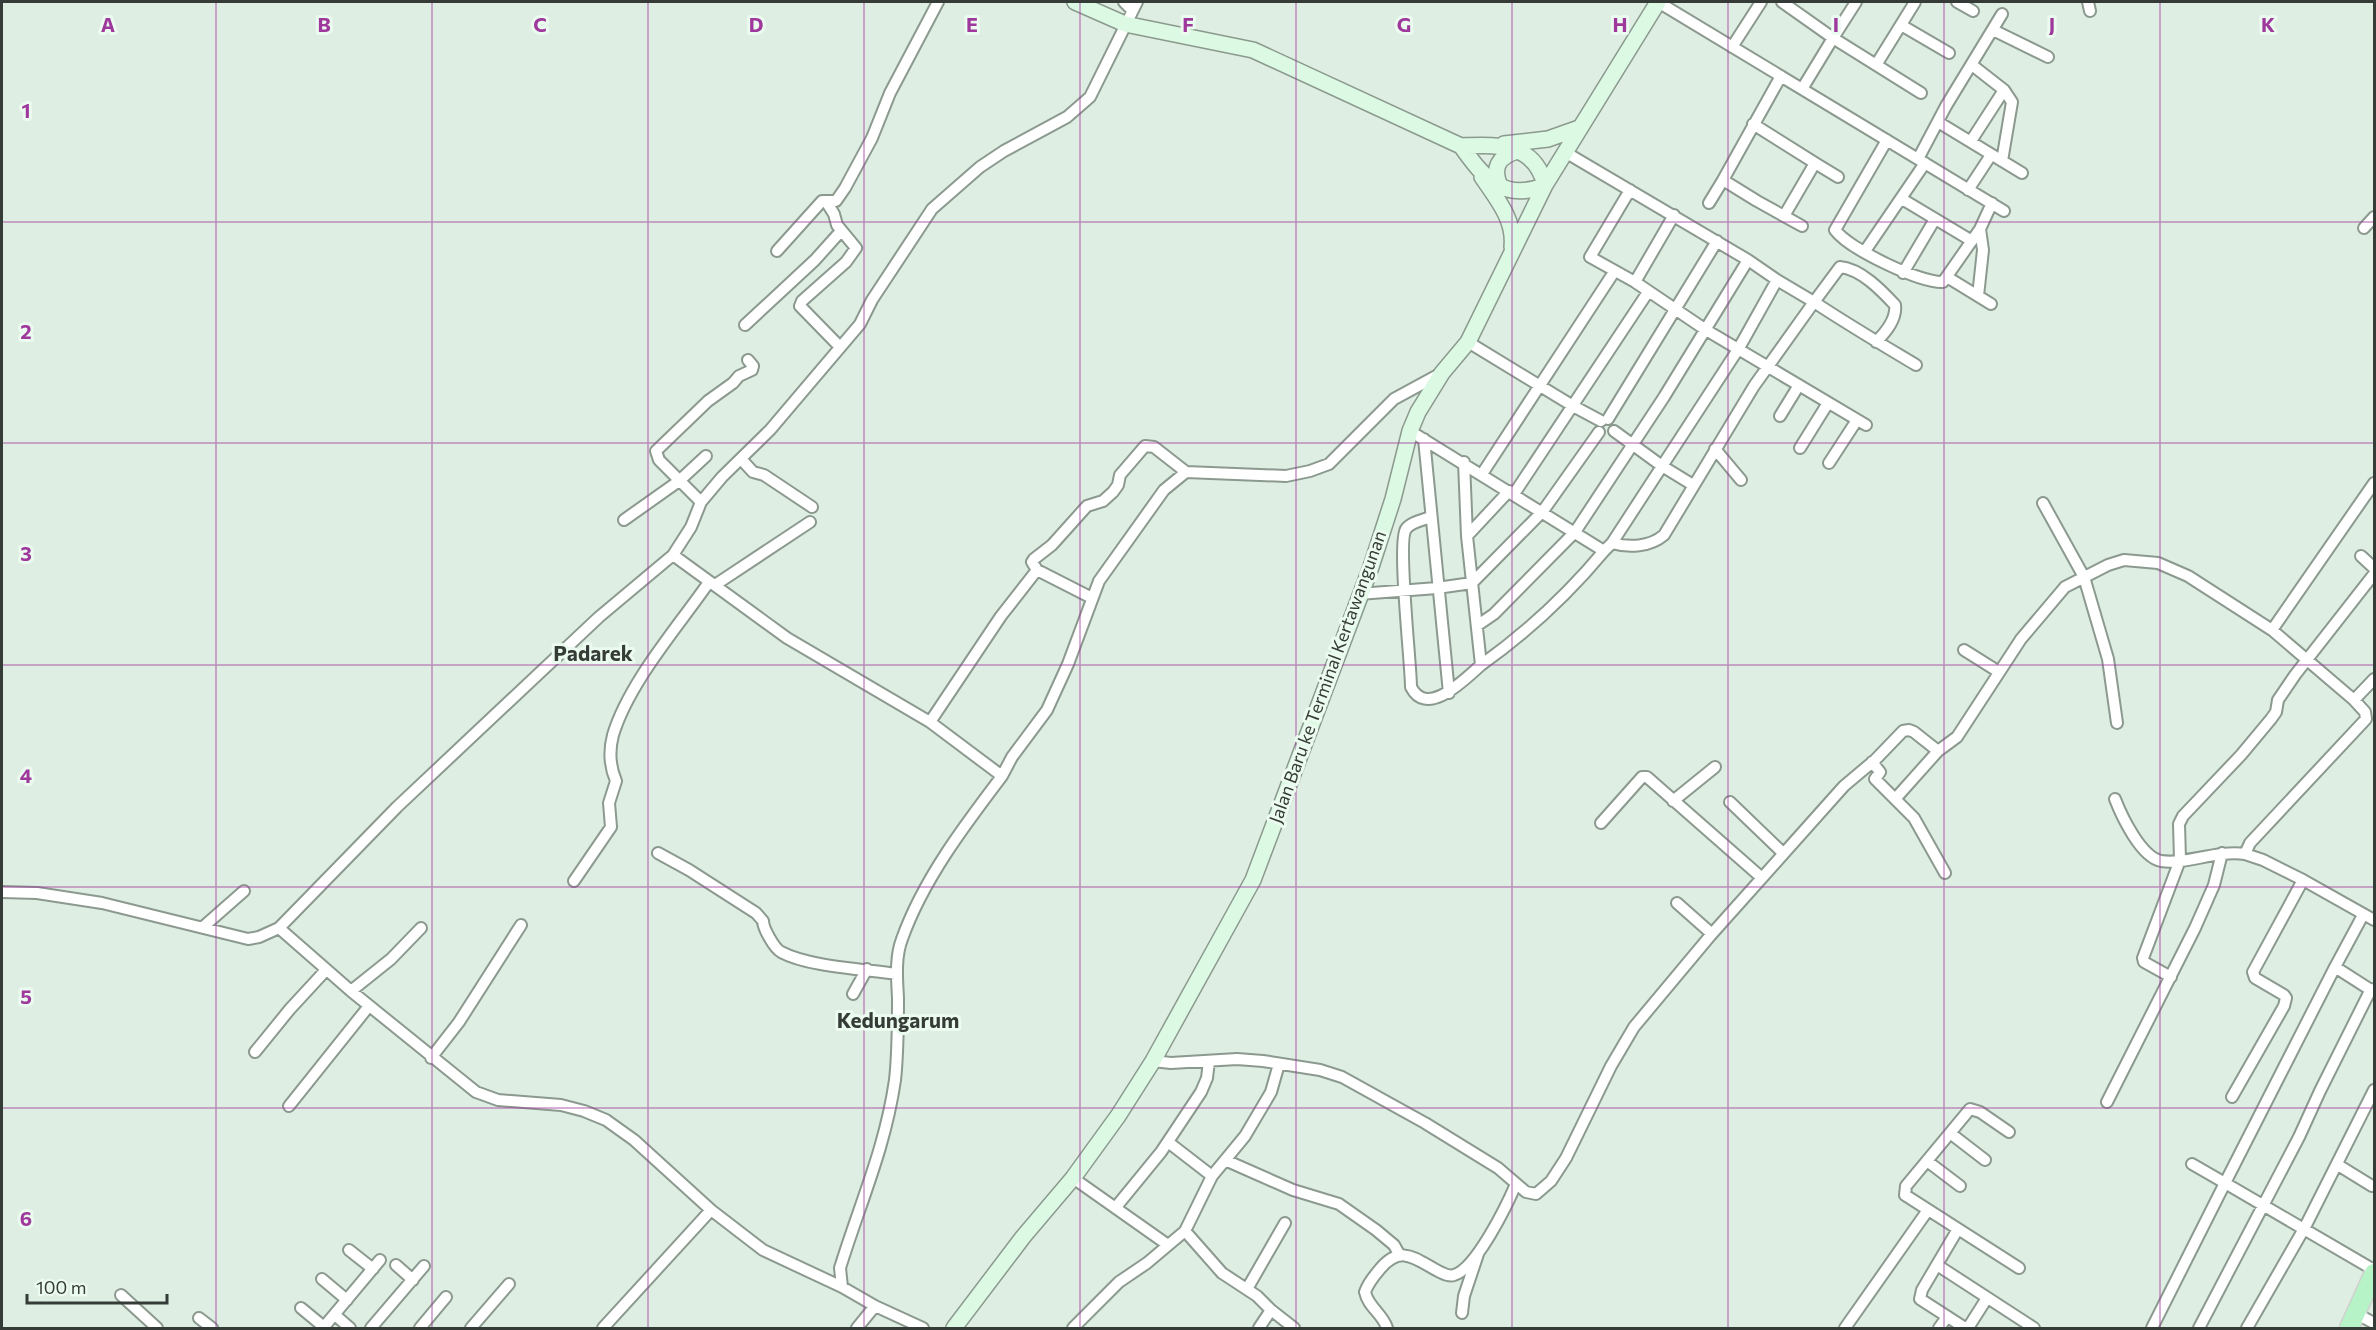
<svg xmlns="http://www.w3.org/2000/svg" width="2376" height="1330" font-family="Commissioner,sans-serif">
  <style>
    .lines { fill: none; stroke-linecap: round; stroke-linejoin: round }
    .street-casing { stroke: #8b998e; stroke-width: 14 }
    .secondary-casing { stroke: #8b998e; stroke-width: 18 }
    .primary-casing { stroke: #cfd0cf; stroke-width: 21 }
    .street { stroke: #fff; stroke-width: 10 }
    .secondary { stroke: #dbf9e3; stroke-width: 15 }
    .primary { stroke: #b6f3c7; stroke-width: 18 }
    .grid { fill: none; stroke: #9f389c; stroke-width: 1.5; stroke-opacity: 0.55 }
    .labels { text-anchor: middle; stroke-width: 6; stroke-linejoin: round; paint-order: stroke }
    .street-label { font-size: 18px; fill: #353b36; stroke: #ecfbef }
    .quarter-label { font-size: 21px; font-weight: bold; fill: #353b36; stroke: #ecfbef }
    .grid-label { font-size: 20px; text-anchor: middle; font-weight: bold; fill: #9f389c; stroke: #ecfbef; stroke-width: 6; stroke-linejoin: round; paint-order: stroke }
  </style>
  <rect width="100%" height="100%" fill="#dfeee2"/>
  <g class="lines">
    <defs>
      <path id="street" d="M1124,2l8,8
        M1658,2l346,209
        M1782,2l51,36 23,-36
        M1957,2l16,9
        M2088,2l2,9
        M1901,25l48,28
        M1993,30l55,27
        M1732,47l29,-45
        M1876,65l39,-63
        M1972,65l32,25 8,12 -10,59
        M1781,76l-58,104 34,21 45,25
        M1802,89l31,-51 88,55
        M1938,122l84,51
        M1753,124l62,39 -31,53
        M1887,140l-52,90c14,19 85,53 108,52l37,-53 12,-26
        M1971,141l33,-51
        M1918,159l28,-53 56,-92
        M1815,163l23,14
        M1630,190l-40,67 45,25 71,48 160,95
        M1968,190l23,-35
        M1902,199l70,42
        M827,203l7,11 3,11 19,23 -10,14 -44,39 -2,5 40,41
        M1709,203l14,-23
        M2364,228l10,-11
        M777,251l45,-50h14l9,-13 27,-50 18,-45 48,-91
        M1865,251l60,-88
        M1903,273l32,-54
        M1947,277l44,27
        M1635,282l39,-67
        M1978,296l5,-46 -3,-21
        M745,325l70,-65 26,-29
        M1468,342l105,64 28,15
        M1876,342c10,-10 21,-23 19,-37 -14,-15 -34,-36 -55,-38l-26,35c33,22 67,42 102,63
        M1780,416l19,-31
        M1608,419l109,-178
        M1410,431l194,120 8,-8c17,5 38,4 52,-8l90,-149 60,-84 -37,-22 -29,-20 -183,-108
        M1614,431l48,35 31,19
        M1424,439l25,254
        M1800,448l28,-45
        M1715,449l26,31
        M741,459l12,13 11,3 48,32
        M1464,462l3,74 14,129c45,-32 88,-72 123,-114
        M1829,463l28,-43
        M1482,474l132,-202
        M1514,494l134,-202
        M701,502l-42,-42 -3,-9 52,-50 25,-18 6,-7 13,-6 1,-4 -5,-6
        M2043,503l41,74 24,82 9,64
        M1431,517c-8,3 -20,5 -25,12 -9,12 5,135 5,158 16,32 55,-9 70,-22
        M624,520l55,-39 27,-25
        M1467,536l42,-45
        M1612,543l127,-195 38,-68
        M673,555l18,-28 10,-25 21,-25 48,-47 90,-106 12,-24 60,-91 48,-42 24,-16 63,-34 23,-20 47,-95
        M2361,556l13,12
        M1037,570l-5,-8 2,-3 18,-14 35,-39 16,-5 10,-9 5,-7 2,-10 25,-29 9,1 32,25
        M715,585l95,-63
        M1359,594l78,-6 35,-5 71,-72 56,-79
        M1478,625l16,-11 81,-82 89,-135 84,-137
        M2272,630l102,-147
        M1964,650l35,22
        M2354,700l20,-21
        M930,722l71,-106 36,-46 55,28
        M1872,762l8,10 -5,7 39,39 31,55
        M1002,776l10,-19 35,-47 21,-46 31,-83 65,-91 22,-18 100,4 24,-5 19,-7 65,-65 46,-25
        M1896,798l42,-47
        M2115,799c7,18 26,58 46,62 24,4 55,-11 84,-7
        M1673,801l42,-34
        M1730,802l53,51
        M1601,823l41,-46h5l115,101
        M658,853l31,17 67,43 7,8c0,7 11,27 18,31 28,15 84,17 116,22
        M574,881l37,-54 -2,-24 7,-22c-6,-14 -7,-31 -3,-46 16,-53 65,-108 96,-153
        M2,892l35,1 65,10 146,36 11,-2 20,-9 72,63 125,101 22,8 63,5 23,6 22,9 28,20 77,70 52,40 79,37
        M1677,903l35,31
        M203,927l41,-36
        M279,928l118,-121 202,-190 74,-62 114,83 143,84 72,54c-38,50 -79,104 -100,163 -7,18 -5,40 -4,59 0,27 0,55 -3,82 -10,69 -35,123 -55,188l2,19 33,19 48,22
        M2335,967l28,-52
        M2171,977l-27,-15 -1,-4 37,-98 -1,-36 4,-8 58,-61 30,-36 5,-7 2,-12 17,-25 79,-101
        M351,991l40,-32 30,-31
        M2374,992l-39,-25 -110,216 149,87
        M853,994l14,-25
        M255,1052l35,-43 36,-39
        M431,1058l28,-36 62,-97
        M1153,1061l18,2 66,-4 26,2 57,9 22,7 83,46 73,45 28,24 10,2 15,-13 15,-23 45,-92 23,-39 76,-91 134,-150 31,-26 28,-29 6,-1 5,2 24,19 19,-14 64,-98 44,-52 43,-22 16,-5 34,3 30,13 84,54 82,70 11,12 1,7 -116,124 -5,11 18,6 40,20 71,40
        M1279,1064l-8,28 -26,44 -33,40 -27,55 37,42 35,23 14,14 23,18
        M2232,1097l52,-91 2,-8 -2,-3 -29,-17 -2,-6 50,-92
        M2107,1102l88,-174 19,-43 8,-32
        M289,1106l80,-100
        M2009,1132l-29,-20 -10,-3 -64,77 -1,9 114,73
        M1950,1133l35,27
        M1168,1142l44,34
        M1225,1160l68,30 46,14 37,26 18,15 5,9
        M1927,1161l33,25
        M2338,1165l34,21
        M1073,1178l95,67
        M1116,1207l45,-55 40,-60 6,-14 2,-17
        M1958,1229l-36,61 -2,9 45,29
        M349,1250l24,19
        M396,1265l17,15
        M1937,1265l97,63
        M322,1279l25,21
        M1247,1289l38,-66
        M121,1295l36,33
        M301,1308l23,19
        M1462,1313l2,-17 14,-42
        M2357,1314l17,9
        M335,1315l15,13
        M199,1318l13,10
        M323,1328l57,-68
        M371,1328l53,-62
        M420,1328l26,-31
        M471,1328l38,-44
        M603,1328l108,-118
        M857,1328l18,-22
        M1073,1328l46,-46 28,-19 38,-32
        M1259,1328l12,-18
        M1387,1328c-4,-14 -19,-21 -22,-36 3,-9 9,-16 15,-23 22,-26 36,-9 60,3 4,2 9,5 14,3 22,-6 53,-70 62,-91
        M1845,1328l83,-118
        M1939,1328l8,-11
        M1968,1328l19,-30
        M2152,1328l73,-145 -33,-19
        M2199,1328l100,-191 21,-46 51,-102
        M2247,1328l58,-101 69,-137"/>
      <path id="secondary" d="M1075,2l50,22 128,26 208,96c37,-1 73,-4 84,39 -41,18 -62,-8 -84,-39
        M1504,144l44,-5 31,-11
        M1482,177c15,22 33,43 30,70
        M1500,186c-8,-18 -2,-29 17,-35
        M954,1328l69,-91 50,-59 45,-62 35,-55 100,-181 118,-313 22,-68 17,-68 8,-19 24,-39 26,-31 77,-157 113,-183"/>
      <path id="primary" d="M2349,1328l25,-55"/>
    </defs>
    <!-- street casing -->
    <use href="#street" class="street-casing"/>
    <!-- secondary casing -->
    <use href="#secondary" class="secondary-casing"/>
    <!-- primary casing -->
    <use href="#primary" class="primary-casing"/>
    <!-- street -->
    <use href="#street" class="street"/>
    <!-- secondary -->
    <use href="#secondary" class="secondary"/>
    <!-- primary -->
    <use href="#primary" class="primary"/>
  </g>
  <!-- grid -->
  <path class="grid" d="M216,2v1326M432,2v1326M648,2v1326M864,2v1326M1080,2v1326M1296,2v1326M1512,2v1326M1728,2v1326M1944,2v1326M2160,2v1326M2,222h2372M2,443h2372M2,665h2372M2,887h2372M2,1108h2372"/>
  <g class="labels">
    <!-- street labels -->
    <g class="street-label">
      <text transform="translate(1328 677) rotate(-70)" y="6">Jalan Baru ke Terminal Kertawangunan</text>
    </g>
    <!-- quarter labels -->
    <g class="quarter-label">
      <text x="593" y="661">Padarek</text>
      <text x="898" y="1028">Kedungarum</text>
    </g>
  </g>
  <g class="grid-label">
    <text x="108" y="32">A</text>
    <text x="324" y="32">B</text>
    <text x="540" y="32">C</text>
    <text x="756" y="32">D</text>
    <text x="972" y="32">E</text>
    <text x="1188" y="32">F</text>
    <text x="1404" y="32">G</text>
    <text x="1620" y="32">H</text>
    <text x="1836" y="32">I</text>
    <text x="2052" y="32">J</text>
    <text x="2268" y="32">K</text>
    <text x="26" y="118">1</text>
    <text x="26" y="339">2</text>
    <text x="26" y="561">3</text>
    <text x="26" y="783">4</text>
    <text x="26" y="1004">5</text>
    <text x="26" y="1226">6</text>
  </g>
  <!-- border -->
  <rect width="2376" height="1330" fill="none" stroke="#353b36" stroke-width="6"/>
  <!-- scale -->
  <path d="M27 1294v9h140v-9" fill="none" stroke="#353b36" stroke-width="3"/>
  <text x="36" y="1294" font-size="18" fill="#353b36" stroke="#ecfbef" stroke-width="4.5" paint-order="stroke">100 m</text>
</svg>
